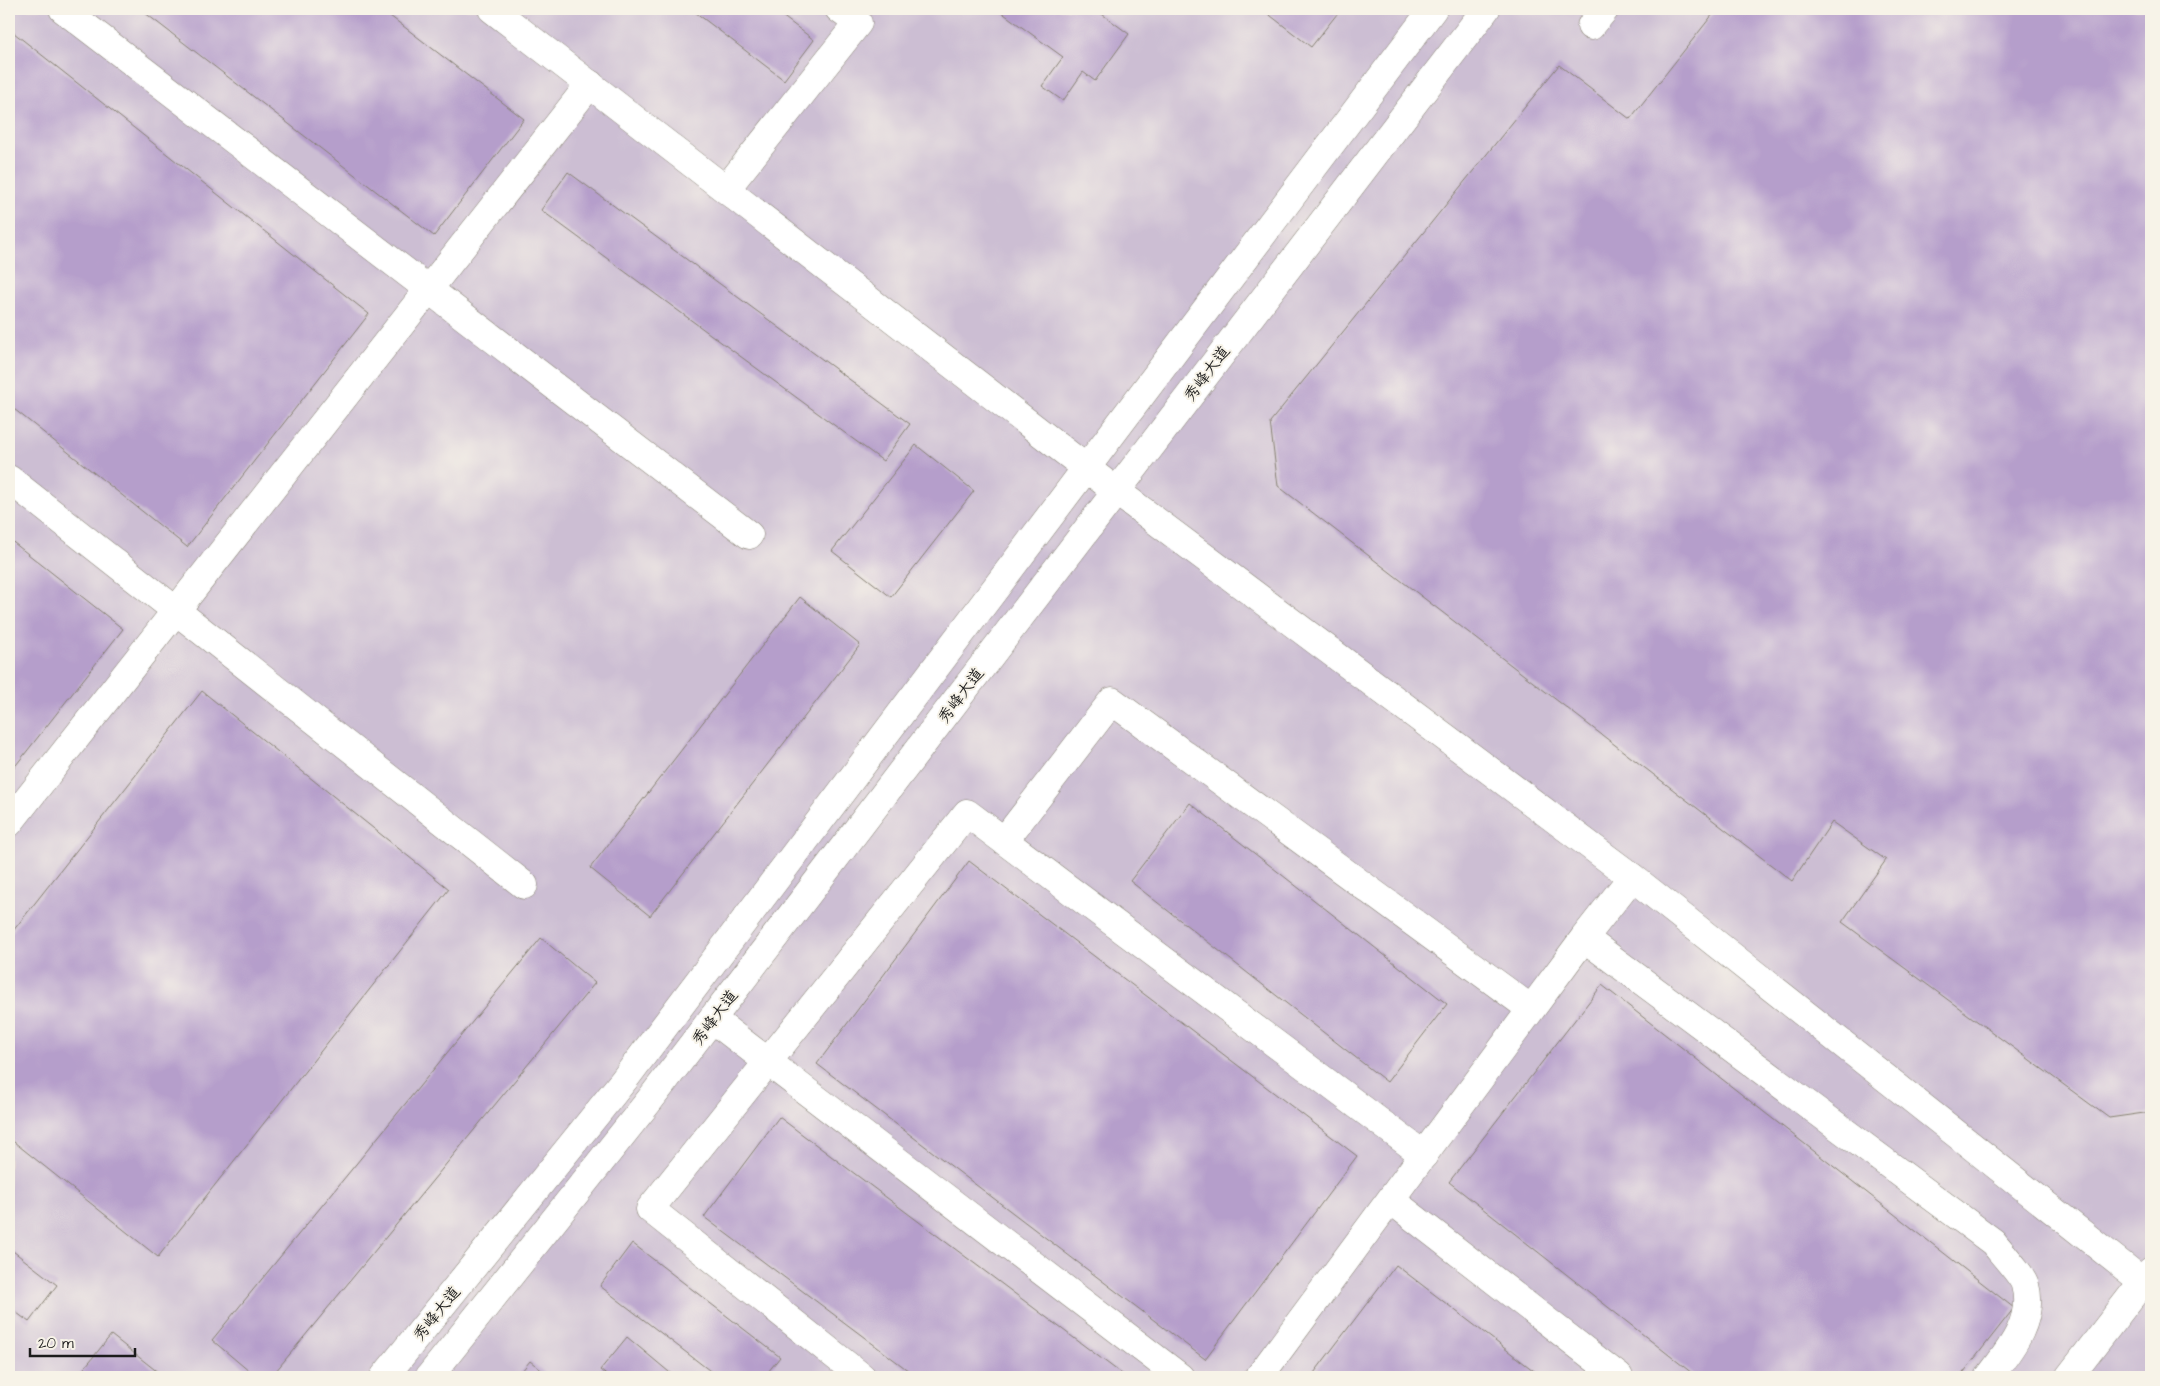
<svg xmlns="http://www.w3.org/2000/svg" width="2160" height="1386" font-family="'Architects Daughter','LXGW WenKai TC',sans-serif">
  <style>
    .industrial { fill: #ccbed3 }
    .building { fill: #b59ecb }
    .lines { fill: none; stroke-linecap: round; stroke-linejoin: round }
    .street-casing { stroke: #868072; stroke-width: 29 }
    .secondary-casing { stroke: #868072; stroke-width: 29 }
    .primary-casing { stroke: #868072; stroke-width: 29 }
    .street { stroke: #fff; stroke-width: 28 }
    .secondary { stroke: #fff; stroke-width: 28 }
    .primary { stroke: #fff; stroke-width: 28 }
    .labels { text-anchor: middle; stroke-width: 4; stroke-linejoin: round; paint-order: stroke }
    .street-label { font-size: 16px; fill: #1c1c1c; stroke: #f7f3e8 }
  </style>
  <rect width="100%" height="100%" fill="#f7f3e8"/>
  <filter id="ink" filterUnits="userSpaceOnUse"><feTurbulence type="fractalNoise" baseFrequency=".02" numOctaves="2"/><feDisplacementMap in="SourceGraphic" scale="10" xChannelSelector="R" yChannelSelector="G"/><feConvolveMatrix kernelMatrix="1 2 1 2 8 2 1 2 1" color-interpolation-filters="sRGB"/></filter>
  <filter id="wash" filterUnits="userSpaceOnUse"><feTurbulence type="fractalNoise" baseFrequency=".0096" numOctaves="4" result="noise"/><feDisplacementMap in="SourceGraphic" scale="20" xChannelSelector="R" yChannelSelector="G"/><feGaussianBlur stdDeviation="1.12" result="paint"/><feColorMatrix in="noise" values="0 0 0 0 0 0 0 0 0 0 0 0 0 0 0 0 0 1.4 0 .05"/><feComposite in="paint" operator="in"/></filter>
  <g filter="url(#wash)">
    <rect width="100%" height="100%" fill="#f0e4c8"/>
    <!-- industrial -->
    <path class="industrial" d="M9,9h2142v1368h-2142z"/>
    <g id="blocks">
      <!-- building -->
      <path class="building" d="M140,9h241l143,110 -90,117z
        M691,9h82l41,31 -30,40z
        M997,9h98l34,25 -34,47 -12,-9 -20,29 -21,-15 21,-29z
        M1262,9h79l-30,38z
        M1717,9h434v1103l-42,6 -267,-196 44,-62 -54,-38 -40,59 -514,-395 -8,-64 289,-357 71,54z
        M9,29l360,285 -182,233 -178,-142z
        M568,172l342,252 -27,37 -342,-251z
        M916,445l58,46 -83,106 -59,-46z
        M9,539l114,90 -114,145z
        M800,597l60,48 -210,271 -60,-48z
        M202,691l247,198 -291,368 -149,-119v-202z
        M1190,803l257,201 -60,78 -257,-201z
        M969,861l388,295 -152,203 -388,-295z
        M541,938l54,45 -324,394h-15l-44,-37z
        M1602,985l412,323 -54,69h-263l-248,-195z
        M779,1117l347,260h-209l-213,-160z
        M632,1243l148,114 -16,20h-46l-118,-91z
        M9,1248l48,37 -28,37 -20,-15z
        M1396,1265l146,112h-231z
        M111,1335l53,42h-87z
        M627,1337l48,40h-66l-9,-7z
        M530,1361l20,16h-33z"/>
    </g>
  </g>
  <g filter="url(#ink)">
    <use href="#blocks" fill-opacity="0" stroke="#868072" stroke-width="1"/>
    <g class="lines">
      <defs>
        <path id="street" d="M63,9l686,526
          M1591,26l14,-17
          M726,189l132,-166 -19,-14
          M9,479l515,406
          M9,823l581,-739
          M1004,841l108,-140 419,308
          M1584,938l409,304c7,9 30,34 32,43 10,36 -16,66 -36,92
          M712,1019l468,358
          M1391,1200l228,177
          M862,1377l-212,-168 317,-396 457,342
          M1259,1377l325,-439 48,-61"/>
        <path id="secondary" d="M492,9l624,482 516,386 519,411
          M2069,1377l82,-106"/>
        <path id="primary" d="M384,1377l240,-297 809,-1071
          M429,1377l220,-276 837,-1092"/>
      </defs>
      <!-- street casing -->
      <use href="#street" class="street-casing"/>
      <!-- secondary casing -->
      <use href="#secondary" class="secondary-casing"/>
      <!-- primary casing -->
      <use href="#primary" class="primary-casing"/>
      <!-- street -->
      <use href="#street" class="street"/>
      <!-- secondary -->
      <use href="#secondary" class="secondary"/>
      <!-- primary -->
      <use href="#primary" class="primary"/>
    </g>
  </g>
  <g class="labels">
    <!-- street labels -->
    <g class="street-label">
      <text transform="translate(1206 373) rotate(-53)" y="6">秀峰大道</text>
      <text transform="translate(960 695) rotate(-53)" y="6">秀峰大道</text>
      <text transform="translate(714 1017) rotate(-53)" y="6">秀峰大道</text>
      <text transform="translate(436 1313) rotate(-51)" y="6">秀峰大道</text>
    </g>
  </g>
  <!-- margin -->
  <rect width="2160" height="1386" fill="none" stroke="#f7f3e8" stroke-width="30"/>
  <!-- scale -->
  <path d="M30 1348v8h105v-8" fill="none" stroke="#1c1c1c" stroke-width="2.5"/>
  <text x="38" y="1348" font-size="15" fill="#1c1c1c" stroke="#f7f3e8" stroke-width="4" paint-order="stroke">20 m</text>
</svg>
